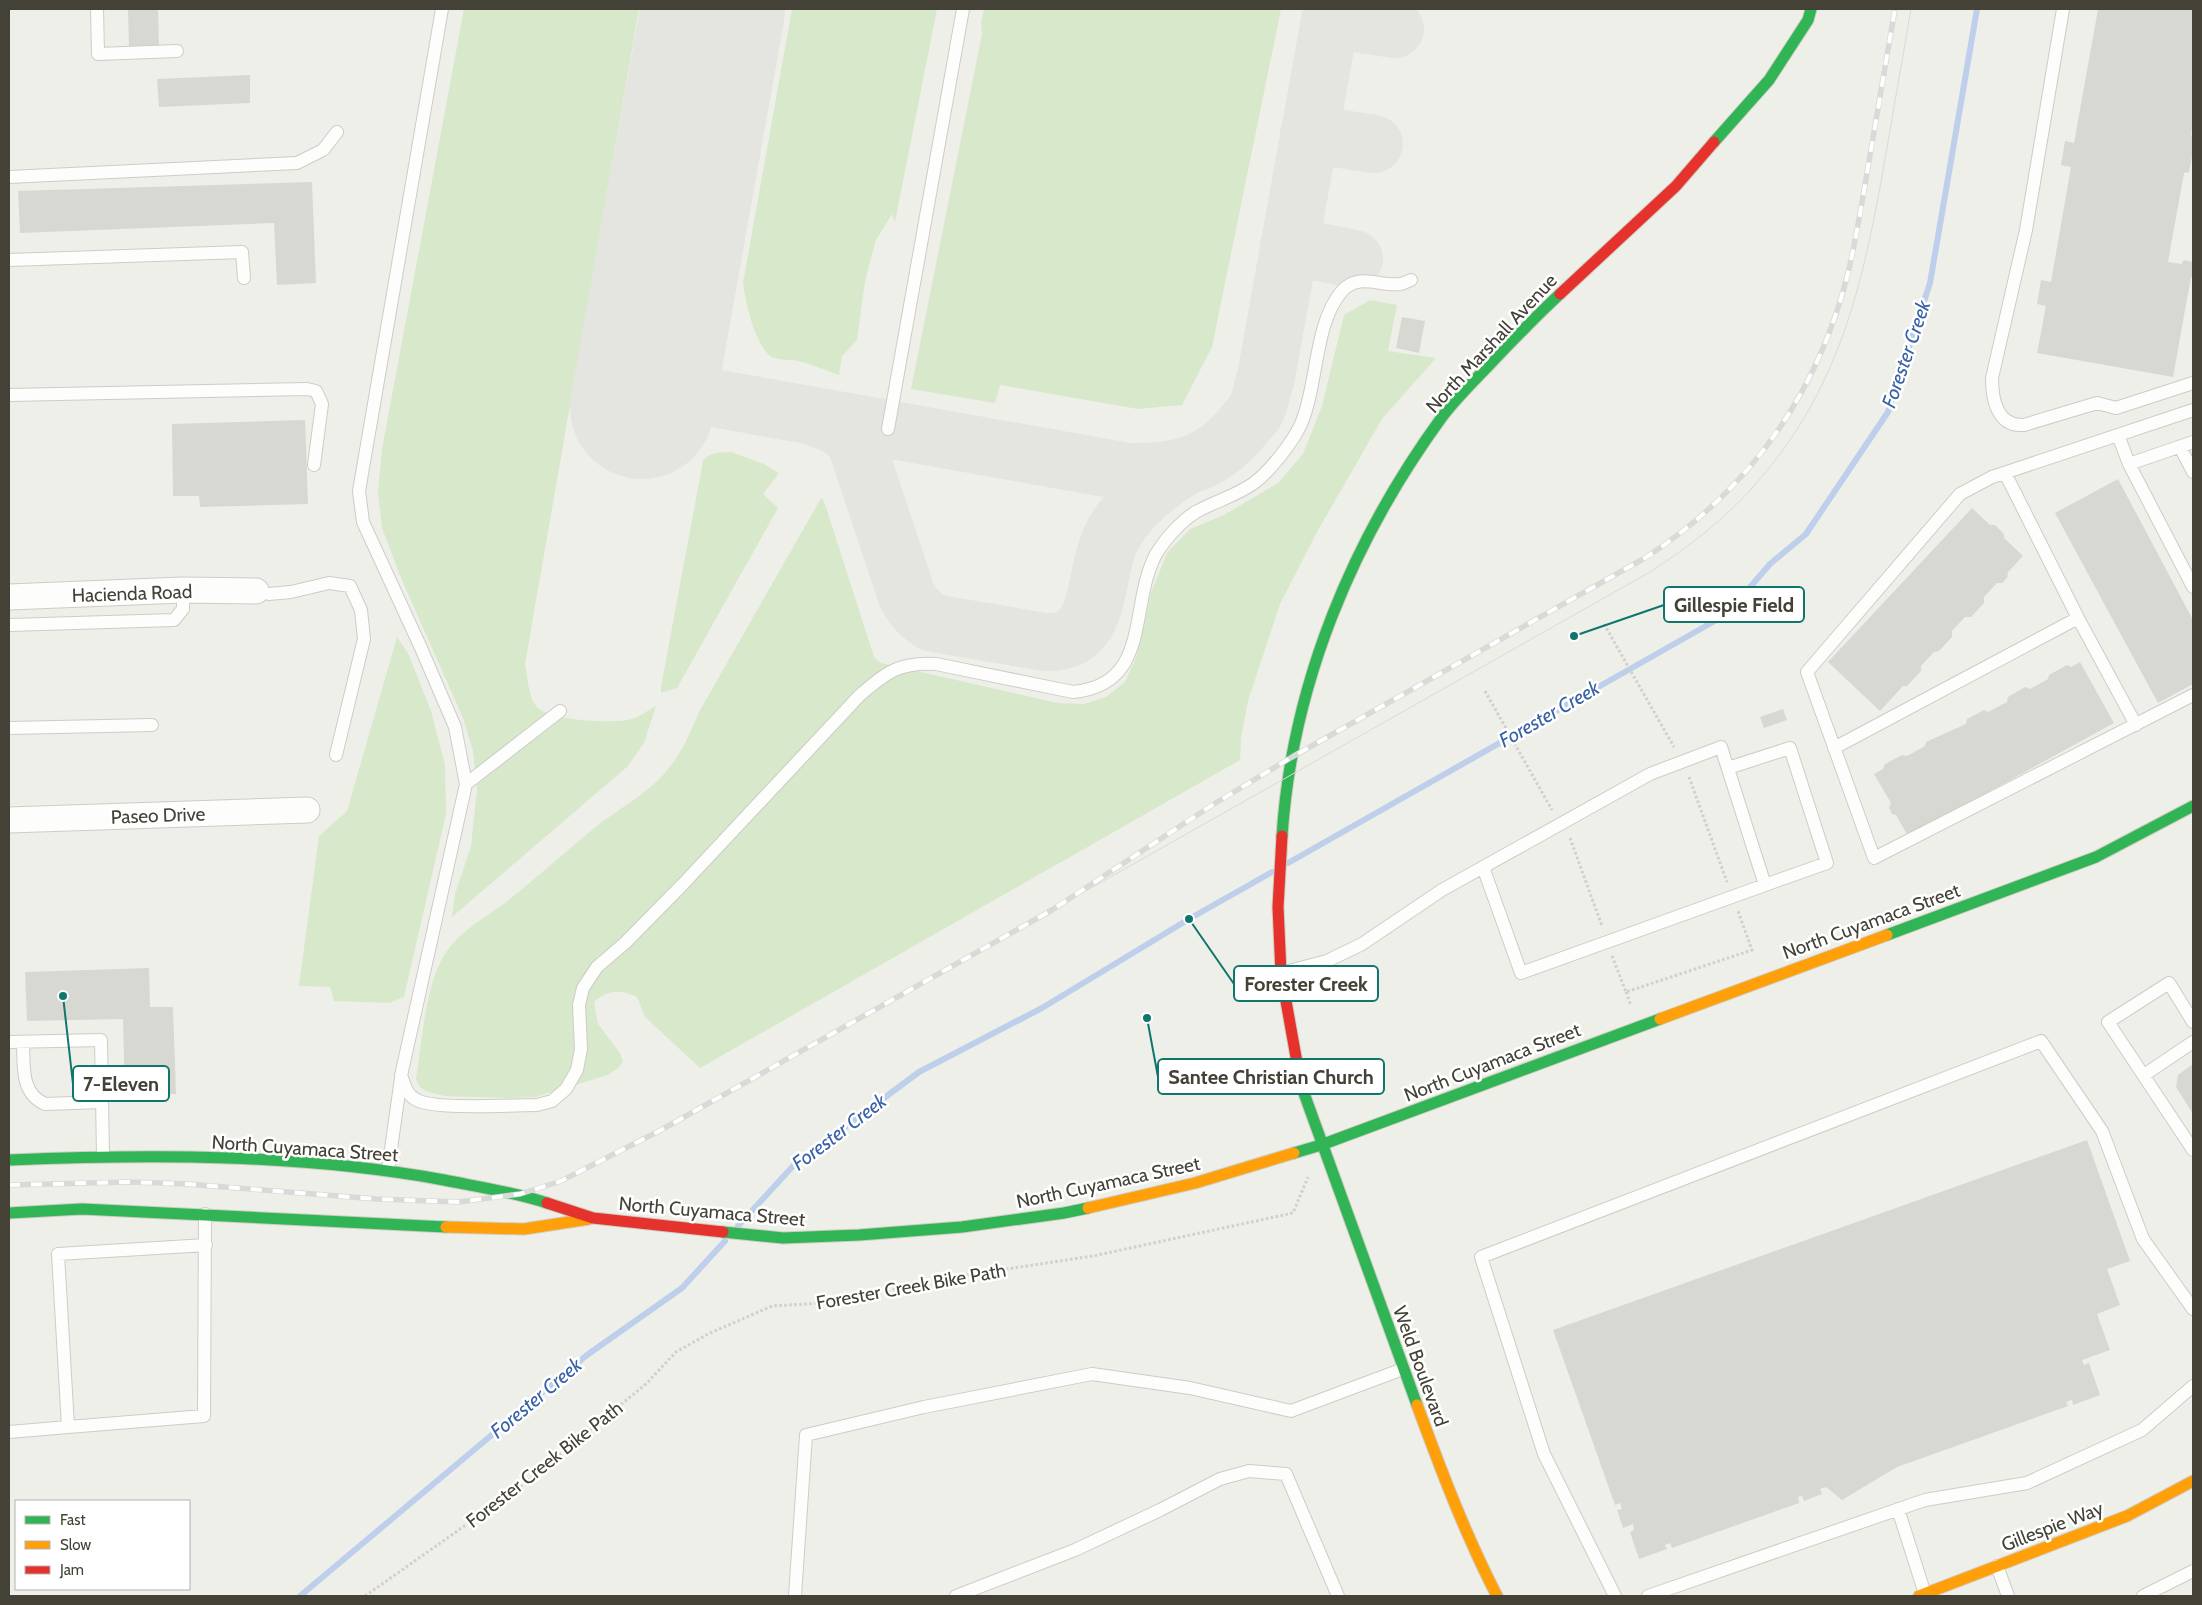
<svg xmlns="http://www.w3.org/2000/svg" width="2202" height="1605" font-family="Cabin,sans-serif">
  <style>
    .green { fill: #d7e8cb }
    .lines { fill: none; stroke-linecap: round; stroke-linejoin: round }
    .stream { stroke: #bdcfea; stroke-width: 6 }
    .taxiway { stroke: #e4e4e0; stroke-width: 58 }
    .runway { stroke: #e4e4e0; stroke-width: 144 }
    .building { fill: #d8d8d2 }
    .lane-casing { stroke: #cdccc7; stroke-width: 14 }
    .street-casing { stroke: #cdccc7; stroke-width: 27 }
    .fast-casing { stroke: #cecdc0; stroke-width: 13 }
    .slow-casing { stroke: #cecdc0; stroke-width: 13 }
    .jam-casing { stroke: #cecdc0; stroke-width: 13 }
    .path { stroke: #d0cfcb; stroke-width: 3; stroke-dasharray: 2.5 2.5; stroke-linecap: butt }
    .lane { stroke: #fdfdfc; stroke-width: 12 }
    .street { stroke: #fdfdfc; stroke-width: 25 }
    .fast { stroke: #30b455; stroke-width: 11 }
    .slow { stroke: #ff9f0a; stroke-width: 11 }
    .jam { stroke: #e5322d; stroke-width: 11 }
    .tram { stroke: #d9d9d8; stroke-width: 1 }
    .rail-casing { stroke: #d9d9d8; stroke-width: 5.5 }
    .rail { stroke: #fff; stroke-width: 4; stroke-dasharray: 11; stroke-linecap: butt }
    .labels { text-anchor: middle; stroke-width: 5; stroke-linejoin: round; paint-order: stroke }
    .street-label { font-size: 19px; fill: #444136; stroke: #fff }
    .water-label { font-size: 20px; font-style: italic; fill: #3862a7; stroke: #fff }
    .leader { fill: none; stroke: #0f766e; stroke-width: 2 }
    .callout-dot { fill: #0f766e; stroke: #fff; stroke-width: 2 }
    .callout { fill: #fff; stroke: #0f766e; stroke-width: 2 }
    .callout-label { font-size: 20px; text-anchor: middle; font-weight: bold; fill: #444136 }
  </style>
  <rect width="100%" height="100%" fill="#efefe9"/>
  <!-- green -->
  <path class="green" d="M464,9h175l-114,655c3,14 3,34 13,44 15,13 75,16 94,11 8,-2 16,-9 24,-13l-12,37 -16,23 -176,151 3,-23 16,-48 6,-57 -4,-38 -10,-33 -62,-140 -19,-50 -4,-36 4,-43z
    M792,9h145l-42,213 -3,-8 -16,26 -11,41 -8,59 -15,16 -3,19c-13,-4 -27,-11 -40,-14 -10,-2 -17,0 -27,-4 -16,-9 -27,-56 -29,-74z
    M984,9h297l-69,338 -30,58 -44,4 -138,-24 -5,18 -84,-14 71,-355 -1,-11z
    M1370,300l27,5 -9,46 48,7 -54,61 -65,113 -37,72 -32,97 -7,37 -1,22 -540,308 -55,-51 -8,-20c-17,-8 -29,-7 -43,5l4,22 22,29 3,9 -5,6 -10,7 -73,22 -28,1 -63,-2 -18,-5 -6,-4 -4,-8c6,-37 9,-90 27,-122 14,-24 40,-38 62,-54 30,-24 58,-49 87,-73 14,-12 31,-22 46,-33 33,-24 46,-48 61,-85l121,-212 2,-2 3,6 49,153 7,6 177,40 26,1 22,-7 19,-15 12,-27 14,-62 16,-40 23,-24 34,-14 54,-32 25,-29 19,-48 22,-91z
    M731,452l33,12 15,9 -16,21 15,14 -101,180 -16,5v-6l42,-226c8,-10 16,-8 28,-9z
    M397,637l11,16 23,58 14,54 1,49 -42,183 -15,6 -55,-2 -4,-14 -31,-1 20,-150 28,-25z"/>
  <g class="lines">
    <!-- stream -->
    <path class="stream" d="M1288,863l439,-249 43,-50 36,-30 82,-122 42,-129 47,-274
      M738,1226l56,-61 125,-93 123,-64 147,-89 83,-47
      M300,1596l287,-241 95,-67 43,-47"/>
    <!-- taxiway -->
    <path class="taxiway" d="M1330,19l65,10
      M1309,134l65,10
      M1289,246l65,13
      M646,386l482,86c49,1 84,-7 116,-47 4,-5 9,-10 12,-15 5,-10 6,-23 10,-33l66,-368
      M812,416c20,7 35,11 45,30l49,147c6,14 14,22 27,30l112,19c59,2 47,-62 65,-101 14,-33 46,-56 75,-75"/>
    <!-- runway -->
    <path class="runway" d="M642,407l71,-398"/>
  </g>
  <!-- building -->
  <path class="building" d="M128,9h30l1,36 -30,1z
    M2098,9h95v113l-2,13 2,1v15l-4,21 -5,1 -16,89 13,2 3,-4 9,2v15h-2l-18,100 -136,-24 9,-47 -9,-2 4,-24 10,2 20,-115 -10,-2 4,-24 9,2z
    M250,75v28l-91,4 -2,-28z
    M312,182l4,101 -39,2 -3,-62 -254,10 -2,-42z
    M1402,317l23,4 -6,32 -23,-5z
    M305,420l3,84 -108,3 -1,-11h-26l-1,-72z
    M2118,479l75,141v64l-35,19 -103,-190z
    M1972,508l18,17h5l9,9v4l19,18 -15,16 -1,6 -5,5h-5l-13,14v6l-13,14h-6l-13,14v6l-13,14 -5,1 -13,14v5l-14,15h-4l-23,25 -52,-49z
    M2080,662l34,61 -206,113 -12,-21 -4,-1 -3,-6 2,-5 -17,-29 9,-5 2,-5 17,-9 5,1 18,-10 1,-4 40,-18 1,-5 17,-9 4,2 19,-10 1,-5 17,-10 5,2 18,-10 1,-4 18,-10 4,2z
    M1783,709l4,11 -23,8 -4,-11z
    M149,968l1,39h23l3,87 -51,2 -2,-77 -96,2 -2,-49z
    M2193,1064v50l-17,-27 2,-12z
    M2087,1140l43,121 -23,8 13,36 -23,9 13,36 -28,10 2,5 5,-2 11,32 -27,10 -1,-5 -6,2 2,4 -171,61 -55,33 -16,-13 -6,2 2,5 -18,7 -2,-5 -4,1 1,6 -127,45 -2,-5 -5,2 2,4 -28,10 -9,-27 4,-2 -1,-6 -10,4 -6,-18 5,-1 -2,-6 -5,2 -62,-175z"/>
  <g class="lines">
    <defs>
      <path id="lane" d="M97,9l1,45 79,-3
        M2063,9l-37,221 -34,148c0,21 5,49 32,47l73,-22 19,5 77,-25
        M9,177l288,-14 26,-13 14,-18
        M9,260l233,-8 2,26
        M9,395l298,-6 9,2 6,13 -8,61
        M2193,410l-201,67 -32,17 -153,178 67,186 319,-163
        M888,429l75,-420
        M2118,435l11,29 64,-22
        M2180,447l13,25
        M2129,464l64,123
        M2005,473l73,145 58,107
        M256,591l13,3 22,-2 38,-9 21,3 11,24 3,29 -28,116
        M9,625l165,-5 9,-11v-19
        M9,728l143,-3
        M1834,748l244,-130
        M466,784l94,-73
        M1483,867l38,106 244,-88
        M1281,973l46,-12 35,-17 80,-54 208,-116 71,-27 44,138 62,-22 -37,-115 -62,20
        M2193,1022l-24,-39 -61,39 85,128
        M9,1042l92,-2 2,116
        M23,1042c1,23 -3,51 22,62l57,-2
        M401,1075c4,10 5,20 16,25 18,10 95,5 120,5l15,-4 14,-12 11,-19 4,-21 -2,-44 4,-17 14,-21 29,-25 58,-59 176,-188c27,-23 39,-33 76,-31l137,28c78,-7 56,-84 82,-136 9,-16 26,-35 41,-44 19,-11 40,-16 58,-29 16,-12 39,-41 47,-59 17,-39 13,-101 41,-133 17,-19 39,-4 58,-7 3,0 7,-3 11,-4
        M2144,1075l49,-33
        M388,1170l14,-99 64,-287 -11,-57 -34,-79 -58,-126 -4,-31 83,-482
        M205,1214l-1,202 -136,11 -10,-173 148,-9
        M9,1432l59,-5
        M1898,1509l27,85
        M1997,1566l11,30
        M795,1596l11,-161 118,-28 168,-33 98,14 101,23 112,-42
        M956,1596l119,-46 85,-40 60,-31 29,-8 37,3 52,122
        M1615,1596l-71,-142 -63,-197 560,-216 61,90 41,108 50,70
        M1648,1596l277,-96 102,-17 115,-53 51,-44
        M2143,1596l50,-25"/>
      <path id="street" d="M9,597l174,-7 73,1
        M9,820l298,-10"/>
      <path id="fast" d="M1714,142l55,-62 39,-60 3,-11
        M1282,836c10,-152 71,-297 160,-419 15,-20 34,-38 51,-56 22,-23 44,-46 67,-67
        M1887,935l209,-78 97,-51
        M1301,1085l116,320
        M1294,1153l27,-8 339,-126
        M9,1160c145,-6 292,-6 435,20 35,7 70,12 103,23
        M9,1213l73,-4 364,18
        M723,1232l60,6 76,-3 103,-8 102,-14 24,-5"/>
      <path id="slow" d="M1660,1019l227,-84
        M1088,1208l107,-25 99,-30
        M446,1227l78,2 65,-10
        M1417,1405c24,65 48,129 80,191
        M1919,1596l208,-80 66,-35"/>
      <path id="jam" d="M1560,294l116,-108 38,-44
        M1282,836l-4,71 3,66 20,112
        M547,1203l46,15 130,14"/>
    </defs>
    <!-- lane casing -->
    <use href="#lane" class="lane-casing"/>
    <!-- street casing -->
    <use href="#street" class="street-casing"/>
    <!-- fast casing -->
    <use href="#fast" class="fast-casing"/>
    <!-- slow casing -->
    <use href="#slow" class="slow-casing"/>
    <!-- jam casing -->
    <use href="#jam" class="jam-casing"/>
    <!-- path -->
    <path class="path" d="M1604,624l70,123
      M1485,691l67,119
      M1689,777l38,105
      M1570,838l32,88
      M1612,956l14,36 126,-42 -14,-39
      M1626,992l5,14
      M365,1596l159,-112 122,-100 30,-32 34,-19 62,-27 70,-4 85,-21 166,-25 200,-43 15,-36"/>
    <!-- lane -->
    <use href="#lane" class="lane"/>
    <!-- street -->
    <use href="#street" class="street"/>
    <!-- fast -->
    <use href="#fast" class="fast"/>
    <!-- slow -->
    <use href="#slow" class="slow"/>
    <!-- jam -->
    <use href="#jam" class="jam"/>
    <!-- tram -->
    <path class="tram" d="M1052,910l598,-338c40,-26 78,-55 109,-92 81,-93 104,-197 125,-315 9,-52 18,-104 27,-156"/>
    <defs>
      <path id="rail" d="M9,1185l121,-3 57,2 189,15 83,3 61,-8 41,-13 100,-51 391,-220 162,-106 78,-47 353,-199c106,-69 174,-166 204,-289 8,-35 14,-72 20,-108 9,-50 17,-101 26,-152"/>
    </defs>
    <!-- rail casing -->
    <use href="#rail" class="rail-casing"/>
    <!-- rail -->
    <use href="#rail" class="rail"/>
  </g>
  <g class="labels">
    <!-- street labels -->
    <g class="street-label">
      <text transform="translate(1491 343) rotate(-47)" y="7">North Marshall Avenue</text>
      <text transform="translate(132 593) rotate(-2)" y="7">Hacienda Road</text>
      <text transform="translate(158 815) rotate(-2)" y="7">Paseo Drive</text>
      <text transform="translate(1871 921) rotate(-20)" y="7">North Cuyamaca Street</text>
      <text transform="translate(1492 1062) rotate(-21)" y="7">North Cuyamaca Street</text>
      <text transform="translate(305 1148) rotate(4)" y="7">North Cuyamaca Street</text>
      <text transform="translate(1108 1182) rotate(-12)" y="7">North Cuyamaca Street</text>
      <text transform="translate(712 1211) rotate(5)" y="7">North Cuyamaca Street</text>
      <text transform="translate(911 1286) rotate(-10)" y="7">Forester Creek Bike Path</text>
      <text transform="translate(1421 1366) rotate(70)" y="7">Weld Boulevard</text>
      <text transform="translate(544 1464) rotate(-38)" y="7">Forester Creek Bike Path</text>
      <text transform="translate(2052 1526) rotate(-21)" y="7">Gillespie Way</text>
    </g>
    <!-- water labels -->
    <g class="water-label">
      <text transform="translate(1906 354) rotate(-71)" y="7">Forester Creek</text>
      <text transform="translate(1549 714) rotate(-30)" y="7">Forester Creek</text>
      <text transform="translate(839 1132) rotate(-37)" y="7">Forester Creek</text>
      <text transform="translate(536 1398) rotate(-40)" y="7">Forester Creek</text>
    </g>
  </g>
  <!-- callouts -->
  <path class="leader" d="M1574 636L1664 605M1189 919L1234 984M1147 1018L1158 1077M63 996L73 1084"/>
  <g class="callout-dot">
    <circle cx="1574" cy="636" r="5"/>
    <circle cx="1189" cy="919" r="5"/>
    <circle cx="1147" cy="1018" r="5"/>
    <circle cx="63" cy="996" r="5"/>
  </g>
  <g class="callout">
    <rect x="1664" y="587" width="140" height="35" rx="5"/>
    <rect x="1234" y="966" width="144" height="35" rx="5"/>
    <rect x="1158" y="1059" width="226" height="35" rx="5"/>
    <rect x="73" y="1066" width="96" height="35" rx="5"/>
  </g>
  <g class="callout-label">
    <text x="1734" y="612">Gillespie Field</text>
    <text x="1306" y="991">Forester Creek</text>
    <text x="1271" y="1084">Santee Christian Church</text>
    <text x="121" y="1091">7-Eleven</text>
  </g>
  <!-- border -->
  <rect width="2202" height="1605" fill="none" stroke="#444136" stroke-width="20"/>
  <!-- legend -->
  <rect x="15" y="1500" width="175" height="90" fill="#ffffff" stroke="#b4b3af"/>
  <rect x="25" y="1516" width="25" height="8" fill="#30b455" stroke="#b4b3af"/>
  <text x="60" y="1525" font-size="15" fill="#444136">Fast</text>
  <rect x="25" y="1541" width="25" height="8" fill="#ff9f0a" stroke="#b4b3af"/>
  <text x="60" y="1550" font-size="15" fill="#444136">Slow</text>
  <rect x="25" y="1566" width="25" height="8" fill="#e5322d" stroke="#b4b3af"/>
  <text x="60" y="1575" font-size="15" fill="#444136">Jam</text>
</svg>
